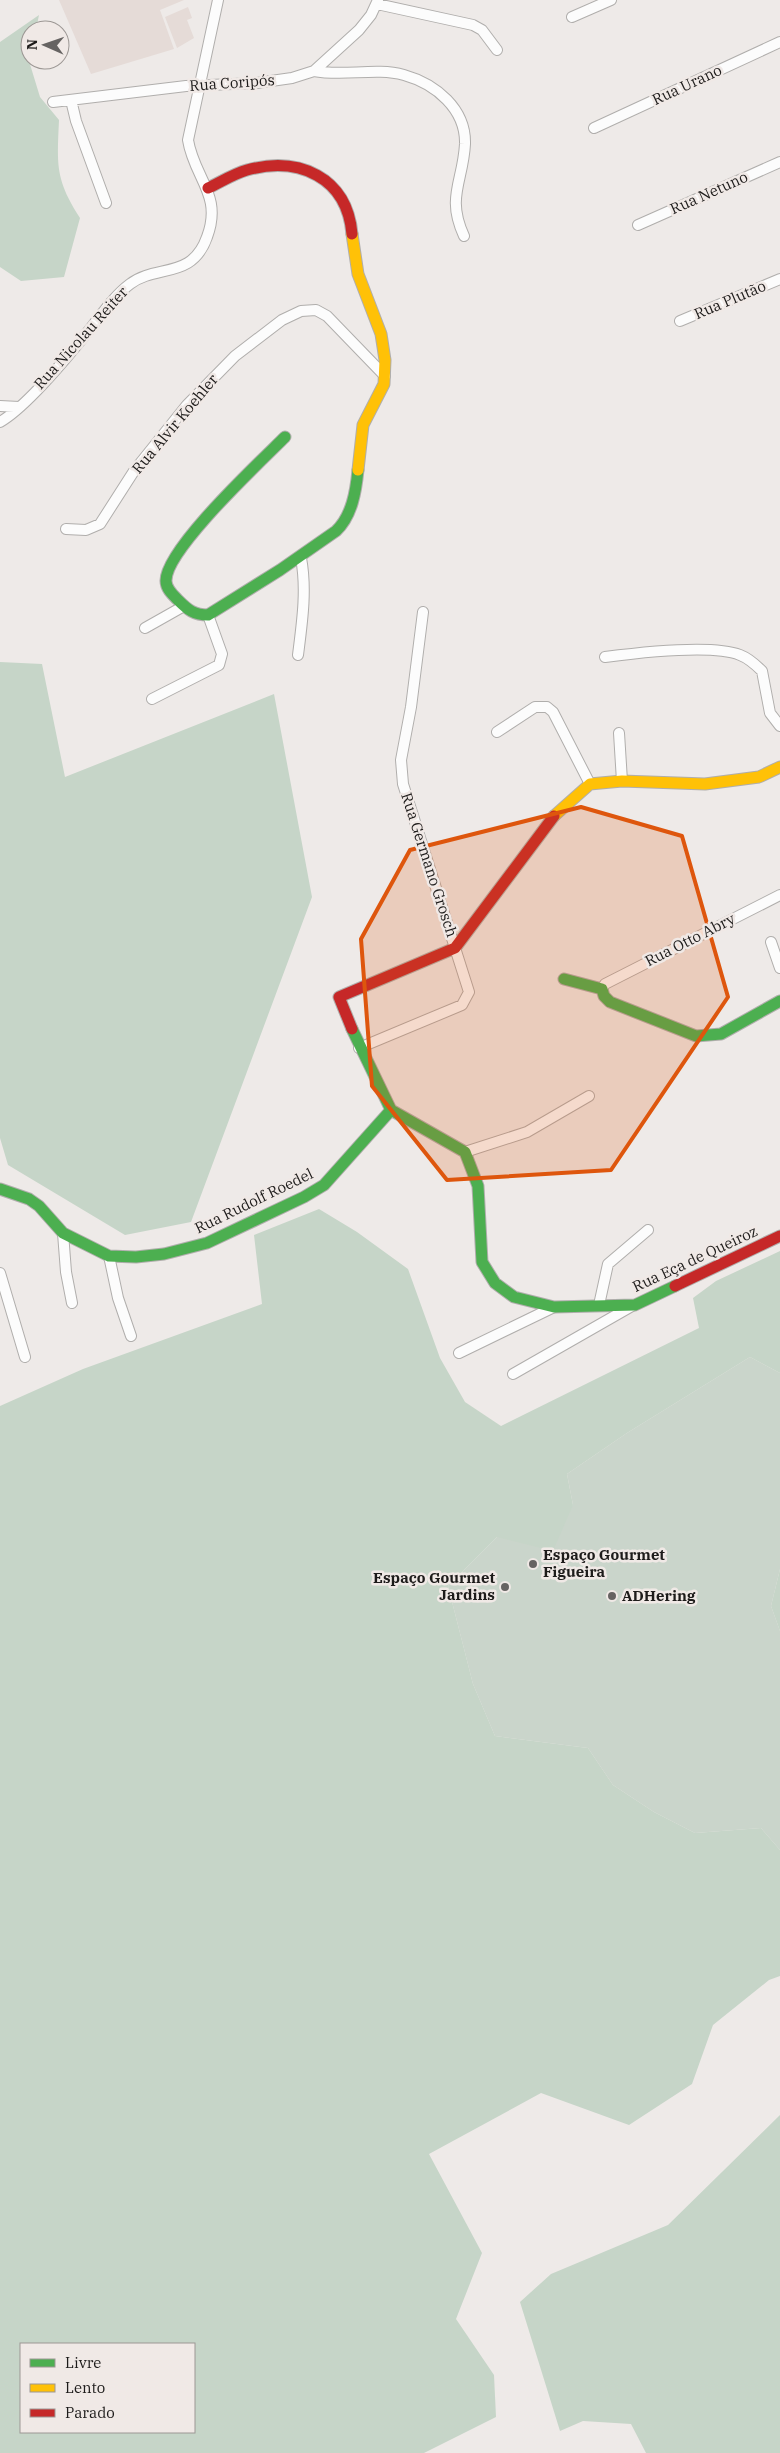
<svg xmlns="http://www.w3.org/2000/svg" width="780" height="2453" font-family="'IBM Plex Serif',serif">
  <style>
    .built { fill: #e5dbd7 }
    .green { fill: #cad5cb }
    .forest { fill: #c6d5c8; fill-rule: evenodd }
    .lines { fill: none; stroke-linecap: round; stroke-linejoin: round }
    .street-casing { stroke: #b0aeac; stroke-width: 12 }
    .fast-casing { stroke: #b0aeac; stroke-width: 13 }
    .slow-casing { stroke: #b0aeac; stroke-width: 13 }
    .jam-casing { stroke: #b0aeac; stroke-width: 13 }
    .street { stroke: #fcfcfc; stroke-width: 10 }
    .fast { stroke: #4caf50; stroke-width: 11 }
    .slow { stroke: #ffc107; stroke-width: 11 }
    .jam { stroke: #c62828; stroke-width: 11 }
    .marked { fill: #de560d; fill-opacity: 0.2; stroke: #de560d; stroke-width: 4; stroke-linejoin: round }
    .poi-dot { fill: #666362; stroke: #f0e9e6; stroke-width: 2 }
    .labels { text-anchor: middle; stroke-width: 5; stroke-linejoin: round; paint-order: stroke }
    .street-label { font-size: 15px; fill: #1d1b1a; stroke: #f0e9e6 }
    .poi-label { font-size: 15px; font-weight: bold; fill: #1d1b1a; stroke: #f0e9e6; text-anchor: start }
  </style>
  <rect width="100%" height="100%" fill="#eeeae8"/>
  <!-- built -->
  <path class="built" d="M59,0h125l-24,10 14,39 -83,25z
    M188,7l4,11 -5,2 7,18 -17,10 -12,-31z"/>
  <!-- green -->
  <path class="green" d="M750,1357l30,16v196l-9,37 9,25v219l-19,-22 -66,5 -41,-21 -41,-27 -25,-37 -93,-12 -22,-52 -25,-98 49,-49 76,-32 -6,-31 60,-41z"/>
  <!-- forest -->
  <path class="forest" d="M39,15l-3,15h-6l-1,31 11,36 19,23c-2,45 -4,59 21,98l-16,59 -43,4 -21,-14v-225z
    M0,662l42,2 23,113 209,-83 38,203 -121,325 -66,13 -117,-70 -8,-27z
    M319,1209l38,23 51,37 32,89 25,44 36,24 198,-98 -6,-30 23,-17 64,-30v122l-30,-16 -123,76 -60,41 6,31 -20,46 -56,-14 -49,49 25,98 22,52 93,12 25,37 41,27 41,21 66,-5 19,22v126l-11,4 -56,45 -21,59 -63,41 -88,-32 -112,61 53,99 -26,66 38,56 2,42 -72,36h-424v-1047l83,-37 179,-65 -8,-69zM21,2344h173v88h-173z
    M780,1569v62l-9,-25z
    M780,2115v338h-134l-15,-29 -48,-3 -23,10 -40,-129 31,-28 117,-49z"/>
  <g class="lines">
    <defs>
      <path id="street" d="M377,4l96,21 9,5 15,20
        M572,17l39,-17
        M314,71c30,6 61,-4 90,4 32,9 62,34 61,69 -2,38 -19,53 -1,92
        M71,100l5,21 30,82
        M53,102l133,-16 71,-3 35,-5 22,-7 45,-41 12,-15 7,-15
        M594,128l186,-86
        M638,225l142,-63
        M680,321l100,-42
        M0,406l19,1
        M0,422c26,-15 70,-68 90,-93 12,-15 24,-33 40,-45 26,-20 62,-4 77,-47 16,-42 -13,-59 -19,-97l30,-140
        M66,529l20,1 14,-6 34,-53 53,-66 48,-49 47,-36 19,-9 15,-1 11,6 58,60
        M145,628l39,-22
        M298,655c4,-32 9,-65 3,-97
        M605,657c31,-4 107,-13 135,-2 8,3 16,10 22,16l8,42 10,13
        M152,699l67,-34 3,-11 -14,-39
        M497,732l38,-25h12l6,5 37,72
        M619,733l3,48
        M771,942l9,26
        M602,989l3,-5 175,-89
        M359,1048l103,-43 7,-13 -66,-208 -2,-24 10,-53 12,-95
        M465,1152l62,-20 62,-36
        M63,1233l3,39 6,31
        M109,1256l9,42 13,38
        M0,1273l25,84
        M599,1305l9,-41 40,-34
        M459,1353l95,-46
        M513,1374l119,-68"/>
      <path id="fast" d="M285,437c-24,24 -120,113 -119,144 0,8 7,14 12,19 10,10 16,15 30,15l72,-45 56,-39c16,-15 20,-40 22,-61
        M564,979l38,10 2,7 6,6 86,34 25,-2 59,-33
        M352,1029l39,81 74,42 13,34 4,76 13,21 19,14 40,10 81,-2 40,-19
        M0,1189l29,10 10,7 24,27 46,23 27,1 28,-3 43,-11 97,-46 20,-12 67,-75"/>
      <path id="slow" d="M352,234l6,40 23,60 4,26 -1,24 -21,41 -5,45
        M554,816l36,-32 32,-3 83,3 54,-7 21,-10"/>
      <path id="jam" d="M208,188c13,-6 25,-14 39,-18 52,-14 100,7 105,64
        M352,1029l-13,-32 116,-49 99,-132
        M675,1286l105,-50"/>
    </defs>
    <!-- street casing -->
    <use href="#street" class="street-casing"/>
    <!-- fast casing -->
    <use href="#fast" class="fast-casing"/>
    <!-- slow casing -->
    <use href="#slow" class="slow-casing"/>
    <!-- jam casing -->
    <use href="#jam" class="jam-casing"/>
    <!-- street -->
    <use href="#street" class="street"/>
    <!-- fast -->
    <use href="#fast" class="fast"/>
    <!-- slow -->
    <use href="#slow" class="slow"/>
    <!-- jam -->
    <use href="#jam" class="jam"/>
  </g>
  <!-- marked area -->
  <path class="marked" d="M581,807l101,29 46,161 -117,173 -164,10 -75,-94 -11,-147 49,-89z"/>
  <!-- markers -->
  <g class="poi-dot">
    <circle cx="533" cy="1564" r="5"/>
    <circle cx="505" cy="1587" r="5"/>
    <circle cx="612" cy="1596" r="5"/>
  </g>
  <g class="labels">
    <!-- street labels -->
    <g class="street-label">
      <text transform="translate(232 83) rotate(-4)" y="5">Rua Coripós</text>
      <text transform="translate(687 85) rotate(-25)" y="5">Rua Urano</text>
      <text transform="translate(709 193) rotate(-24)" y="5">Rua Netuno</text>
      <text transform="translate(730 300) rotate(-23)" y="5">Rua Plutão</text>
      <text transform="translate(81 338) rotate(-48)" y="5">Rua Nicolau Reiter</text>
      <text transform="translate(175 424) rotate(-50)" y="5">Rua Alvir Koehler</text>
      <text transform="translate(429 865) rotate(72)" y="5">Rua Germano Grosch</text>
      <text transform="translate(690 940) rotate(-27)" y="5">Rua Otto Abry</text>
      <text transform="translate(254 1201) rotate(-26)" y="5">Rua Rudolf Roedel</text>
      <text transform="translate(695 1259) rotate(-25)" y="5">Rua Eça de Queiroz</text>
    </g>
    <!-- poi labels -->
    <g class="poi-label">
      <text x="543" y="1560">Espaço Gourmet<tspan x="543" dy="17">Figueira</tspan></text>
      <text x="495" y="1583" text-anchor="end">Espaço Gourmet<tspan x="495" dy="17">Jardins</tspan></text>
      <text x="622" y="1601">ADHering</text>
    </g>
  </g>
  <!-- legend -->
  <rect x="20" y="2343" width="175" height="90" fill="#f0e9e6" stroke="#9c9794"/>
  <rect x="30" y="2359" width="25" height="8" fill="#4caf50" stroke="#9c9794"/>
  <text x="65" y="2368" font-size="15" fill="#1d1b1a">Livre</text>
  <rect x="30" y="2384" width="25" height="8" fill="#ffc107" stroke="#9c9794"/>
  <text x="65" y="2393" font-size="15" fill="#1d1b1a">Lento</text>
  <rect x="30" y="2409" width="25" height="8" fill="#c62828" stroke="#9c9794"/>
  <text x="65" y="2418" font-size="15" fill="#1d1b1a">Parado</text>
  <!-- north arrow -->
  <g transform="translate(45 45) rotate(272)"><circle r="24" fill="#f0e9e6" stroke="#9c9794"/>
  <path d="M0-4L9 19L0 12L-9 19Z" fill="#666362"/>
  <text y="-8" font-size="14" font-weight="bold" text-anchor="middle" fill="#1d1b1a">N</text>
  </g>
</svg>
